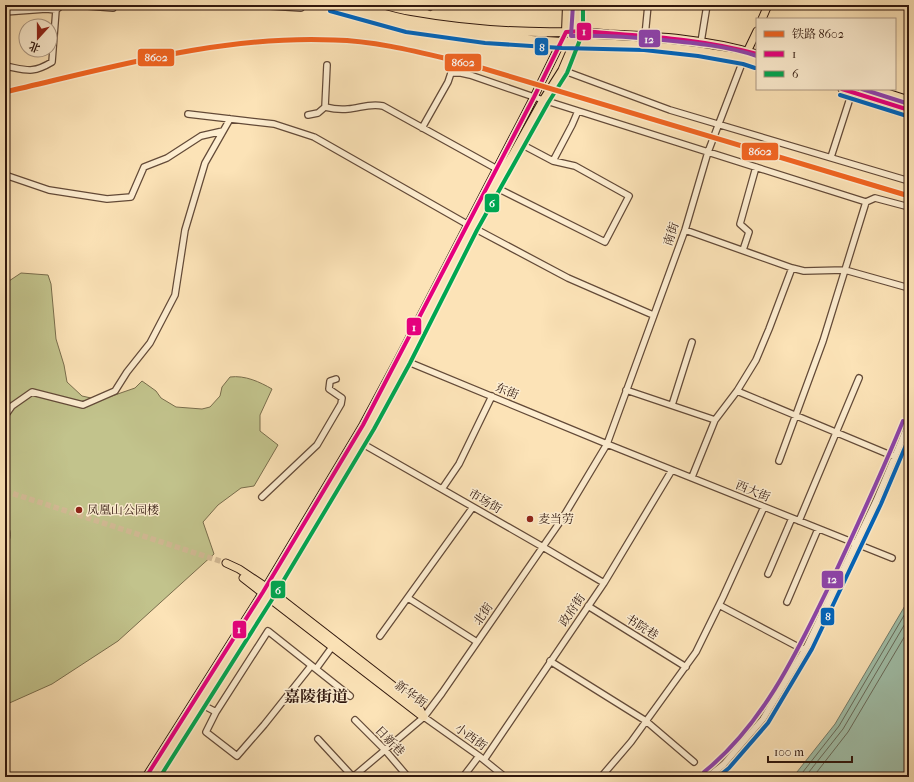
<svg xmlns="http://www.w3.org/2000/svg" width="914" height="782" font-family="'IM FELL French Canon','Noto Serif SC',serif">
  <style>
    .green { fill: #c2c38c; stroke: #796d4c }
    .water { fill: #a0bfa9; stroke: #737c6b }
    .lines { fill: none; stroke-linecap: round; stroke-linejoin: round }
    .shore { stroke: #686b5b; stroke-width: 1 }
    .minor-tunnel { stroke: #d3ba95; stroke-width: 5.5; stroke-dasharray: 5.5 3; stroke-linecap: butt }
    .minor-casing { stroke: #634a38; stroke-width: 8 }
    .major-casing { stroke: #30170d; stroke-width: 9 }
    .highway-casing { stroke: #30170d; stroke-width: 10 }
    .minor { stroke: #fdedd0; stroke-width: 5.5 }
    .major { stroke: #fce3b7; stroke-width: 7 }
    .highway { stroke: #fce3b7; stroke-width: 8 }
    .bus-1-casing { stroke: #fdedd0; stroke-width: 7 }
    .bus-2-casing { stroke: #fdedd0; stroke-width: 7 }
    .bus-3-casing { stroke: #fdedd0; stroke-width: 7 }
    .bus-4-casing { stroke: #fdedd0; stroke-width: 7 }
    .bus-1 { stroke: #e5007d; stroke-width: 4 }
    .bus-2 { stroke: #00a651; stroke-width: 4 }
    .bus-3 { stroke: #0065bd; stroke-width: 4 }
    .bus-4 { stroke: #8e44ad; stroke-width: 4 }
    .rail-1-casing { stroke: #fdedd0; stroke-width: 8 }
    .rail-1 { stroke: #f26522; stroke-width: 5 }
    .poi-dot { fill: #8f2418; stroke: #fdedd0; stroke-width: 1.5 }
    .labels { text-anchor: middle; stroke-width: 3; stroke-linejoin: round; paint-order: stroke }
    .street-label { font-size: 12px; fill: #30170d; stroke: #fdedd0 }
    .poi-label { font-size: 12px; fill: #30170d; stroke: #fdedd0; text-anchor: start }
    .district-label { font-size: 16px; font-weight: bold; fill: #30170d; stroke: #fdedd0 }
    .line-badge { stroke: #fdedd0; stroke-width: 1.5 }
    .badge-label { font-size: 11px; text-anchor: middle; font-weight: bold; fill: #fff }
  </style>
  <rect width="100%" height="100%" fill="#fce3b7"/>
  <filter id="stains"><feTurbulence type="fractalNoise" baseFrequency=".005" numOctaves="4"/><feColorMatrix values="0 0 0 0 .2 0 0 0 0 .09 0 0 0 0 .02 0 0 0 .5 -.17"/></filter>
  <radialGradient id="worn" r=".72"><stop offset=".6" stop-color="#630" stop-opacity="0"/><stop offset="1" stop-color="#630" stop-opacity=".3"/></radialGradient>
  <!-- green -->
  <path class="green" d="M21,273l27,2 3,9 5,55 8,26 3,17 15,14 9,2 18,-1 26,-9 7,-7 14,10 5,7 15,9 26,2 8,-2 10,-11 2,-9 8,-10c15,-2 30,5 42,12l-12,26v16l18,14 -24,41 -13,2 -23,17 -15,17 11,32 -96,87 -66,43 -47,21v-153c7,-17 7,-18 0,-35v-231l1,-3z"/>
  <!-- water -->
  <path class="water" d="M909,599v178h-116l42,-53z"/>
  <g class="lines">
    <!-- shore -->
    <path class="shore" d="M799,777l40,-51 70,-119
      M805,777l38,-48 66,-112
      M813,777l35,-45 61,-103"/>
    <!-- minor-tunnel -->
    <path class="minor-tunnel" d="M5,491l221,72"/>
    <defs>
      <path id="minor" d="M75,5l38,3
        M254,5l47,3 2,-3
        M430,7l1,-2
        M5,12l41,-3 10,1 5,-4 5,-1
        M645,36l3,-31
        M701,42l6,-37
        M5,66c22,4 27,8 47,-4l4,-52
        M562,70l108,40 239,71
        M325,107c8,2 15,3 23,2 12,-1 22,-6 35,-3l114,63
        M188,114l86,10 40,13 158,90 96,51 85,37
        M308,115l10,-2 7,-6 2,-42
        M422,128l26,-46 3,-9h10l9,2 64,22 332,105 9,-4 34,9
        M831,157l21,-65
        M553,161l19,-36 6,-14
        M5,175l44,15 58,9 24,-2 13,-30 23,-9 34,-22 22,-5
        M495,187l110,55 24,-46 -54,-30 -22,-5 -34,-18
        M909,193v8
        M685,230l107,38 12,3 41,-1 64,18
        M743,250l6,-18 -9,-8 16,-57
        M401,359l206,85 285,114
        M626,390l89,30
        M737,391l158,66
        M672,405l20,-63
        M5,416l7,-10 20,-14 51,13 32,-14 12,-19 23,-29 25,-48 10,-65 20,-67 25,-44
        M356,440l187,107 61,36
        M779,461l44,-120 43,-139
        M692,477l23,-57 22,-29 19,-31 13,-31 23,-61
        M442,489l17,-25 33,-68
        M262,497l55,-52 24,-41 1,-6 -13,-9 1,-8 6,-2
        M799,521l60,-143
        M768,574l24,-56
        M408,598l69,44
        M787,602l31,-73
        M719,605l85,45
        M588,606l98,61
        M380,636l93,-129
        M550,661l96,60 48,41
        M316,669l16,-22
        M199,703l17,9 52,-81 82,65
        M216,712l-10,20 31,24 27,-31 47,-59
        M424,717l55,39 26,21
        M355,720l30,30 23,27
        M318,739l35,38
        M484,760l120,-177 68,-113
        M353,777l71,-60 18,-24 120,-174 45,-75 78,-214 23,-78 36,-94
        M463,777l16,-21
        M601,777l30,-35 65,-90 27,-55 41,-90
        M708,777l16,-13 39,-45 44,-73 69,-145 33,-78"/>
      <path id="major" d="M762,19l6,-14
        M746,54l11,-23
        M842,89l67,21
        M875,89l34,11
        M226,563l13,6 27,18 152,118 6,12
        M243,578l180,139
        M146,777l117,-185 100,-167 36,-67 135,-261 32,-65c15,-2 28,1 43,2 49,2 100,5 148,20
        M153,777l115,-182 101,-169 36,-66 67,-133 71,-127 19,-30 12,-28c46,1 92,3 138,11 15,2 30,4 45,9"/>
      <path id="highway" d="M332,5l76,21 78,11 76,5h12l3,-11v-26
        M353,5c19,5 38,12 57,15 51,9 104,13 156,12l1,-27"/>
    </defs>
    <!-- minor casing -->
    <use href="#minor" class="minor-casing"/>
    <!-- major casing -->
    <use href="#major" class="major-casing"/>
    <!-- highway casing -->
    <use href="#highway" class="highway-casing"/>
    <!-- minor -->
    <use href="#minor" class="minor"/>
    <!-- major -->
    <use href="#major" class="major"/>
    <!-- highway -->
    <use href="#highway" class="highway"/>
    <defs>
      <path id="bus-1" d="M842,89l67,21
        M146,777l117,-185 100,-167 171,-328 32,-65 16,-1c59,5 118,7 175,23"/>
      <path id="bus-2" d="M160,777l113,-179 101,-169 36,-66 67,-133 71,-127 19,-30 16,-41v-27"/>
      <path id="bus-3" d="M330,11l76,21 79,11 77,5 82,2 54,6 45,8 12,4
        M840,95l67,21
        M718,777l11,-9 39,-45 44,-74 69,-145 28,-66"/>
      <path id="bus-4" d="M573,5l-2,31c31,-1 62,1 92,4 32,3 64,6 94,16
        M862,89l47,15
        M704,772c60,-48 94,-122 127,-190 25,-54 50,-107 72,-161"/>
    </defs>
    <!-- bus-1 casing -->
    <use href="#bus-1" class="bus-1-casing"/>
    <!-- bus-2 casing -->
    <use href="#bus-2" class="bus-2-casing"/>
    <!-- bus-3 casing -->
    <use href="#bus-3" class="bus-3-casing"/>
    <!-- bus-4 casing -->
    <use href="#bus-4" class="bus-4-casing"/>
    <!-- bus-1 -->
    <use href="#bus-1" class="bus-1"/>
    <!-- bus-2 -->
    <use href="#bus-2" class="bus-2"/>
    <!-- bus-3 -->
    <use href="#bus-3" class="bus-3"/>
    <!-- bus-4 -->
    <use href="#bus-4" class="bus-4"/>
    <defs>
      <path id="rail-1" d="M5,92c108,-25 217,-57 329,-52 44,1 88,13 131,23l444,133"/>
    </defs>
    <!-- rail-1 casing -->
    <use href="#rail-1" class="rail-1-casing"/>
    <!-- rail-1 -->
    <use href="#rail-1" class="rail-1"/>
  </g>
  <!-- markers -->
  <g class="poi-dot">
    <circle cx="79" cy="510" r="4"/>
    <circle cx="530" cy="519" r="4"/>
  </g>
  <g class="labels">
    <!-- street labels -->
    <g class="street-label">
      <text transform="translate(671 234) rotate(-71)" y="4">南街</text>
      <text transform="translate(507 391) rotate(22)" y="4">东街</text>
      <text transform="translate(753 491) rotate(22)" y="4">西大街</text>
      <text transform="translate(485 501) rotate(30)" y="4">市场街</text>
      <text transform="translate(572 610) rotate(-56)" y="4">政府街</text>
      <text transform="translate(483 614) rotate(-55)" y="4">北街</text>
      <text transform="translate(642 627) rotate(32)" y="4">书院巷</text>
      <text transform="translate(411 694) rotate(36)" y="4">新华街</text>
      <text transform="translate(471 737) rotate(36)" y="4">小西街</text>
      <text transform="translate(390 741) rotate(46)" y="4">日新巷</text>
    </g>
    <!-- poi labels -->
    <g class="poi-label">
      <text x="87" y="514">凤凰山公园楼</text>
      <text x="538" y="523">麦当劳</text>
    </g>
    <!-- district labels -->
    <g class="district-label">
      <text x="316" y="702">嘉陵街道</text>
    </g>
  </g>
  <g class="line-badge">
    <rect x="576" y="22" width="16" height="19" rx="4" fill="#e5007d"/>
    <rect x="638" y="29" width="23" height="19" rx="4" fill="#8e44ad"/>
    <rect x="534" y="37" width="15" height="19" rx="4" fill="#0065bd"/>
    <rect x="137" y="48" width="38" height="19" rx="4" fill="#f26522"/>
    <rect x="444" y="53" width="38" height="19" rx="4" fill="#f26522"/>
    <rect x="741" y="142" width="38" height="19" rx="4" fill="#f26522"/>
    <rect x="484" y="193" width="16" height="20" rx="4" fill="#00a651"/>
    <rect x="406" y="317" width="16" height="19" rx="4" fill="#e5007d"/>
    <rect x="821" y="570" width="23" height="19" rx="4" fill="#8e44ad"/>
    <rect x="270" y="580" width="16" height="19" rx="4" fill="#00a651"/>
    <rect x="820" y="607" width="15" height="19" rx="4" fill="#0065bd"/>
    <rect x="232" y="620" width="15" height="19" rx="4" fill="#e5007d"/>
  </g>
  <g class="badge-label">
    <text x="584" y="35">1</text>
    <text x="649" y="43">12</text>
    <text x="542" y="51">8</text>
    <text x="156" y="61">8602</text>
    <text x="463" y="66">8602</text>
    <text x="760" y="155">8602</text>
    <text x="492" y="207">6</text>
    <text x="414" y="331">1</text>
    <text x="832" y="583">12</text>
    <text x="278" y="594">6</text>
    <text x="828" y="620">8</text>
    <text x="239" y="633">1</text>
  </g>
  <!-- margin -->
  <rect width="914" height="782" fill="none" stroke="#fce3b7" stroke-width="20"/>
  <rect x="6" y="6" width="902" height="770" fill="none" stroke="#30170d" stroke-width="2"/>
  <rect x="10" y="10" width="894" height="762" fill="none" stroke="#30170d"/>
  <!-- legend -->
  <rect x="756" y="18" width="140" height="72" fill="#fdedd0" stroke="#ab9782"/>
  <rect x="764" y="31" width="20" height="6" fill="#f26522" stroke="#ab9782"/>
  <text x="792" y="38" font-size="12" fill="#30170d">铁路 8602</text>
  <rect x="764" y="51" width="20" height="6" fill="#e5007d" stroke="#ab9782"/>
  <text x="792" y="58" font-size="12" fill="#30170d">1</text>
  <rect x="764" y="71" width="20" height="6" fill="#00a651" stroke="#ab9782"/>
  <text x="792" y="78" font-size="12" fill="#30170d">6</text>
  <!-- north arrow -->
  <g transform="translate(38 38) rotate(201)"><circle r="19" fill="#fdedd0" stroke="#ab9782"/>
  <path d="M0-3L7 15L0 10L-7 15Z" fill="#8f2418"/>
  <text y="-6" font-size="11" font-weight="bold" text-anchor="middle" fill="#30170d">北</text>
  </g>
  <!-- scale -->
  <path d="M768 756v6h84v-6" fill="none" stroke="#30170d" stroke-width="2"/>
  <text x="774" y="756" font-size="12" fill="#30170d" stroke="#fdedd0" stroke-width="3" paint-order="stroke">100 m</text>
  <rect width="100%" height="100%" filter="url(#stains)"/>
  <rect width="100%" height="100%" fill="url(#worn)"/>
</svg>
